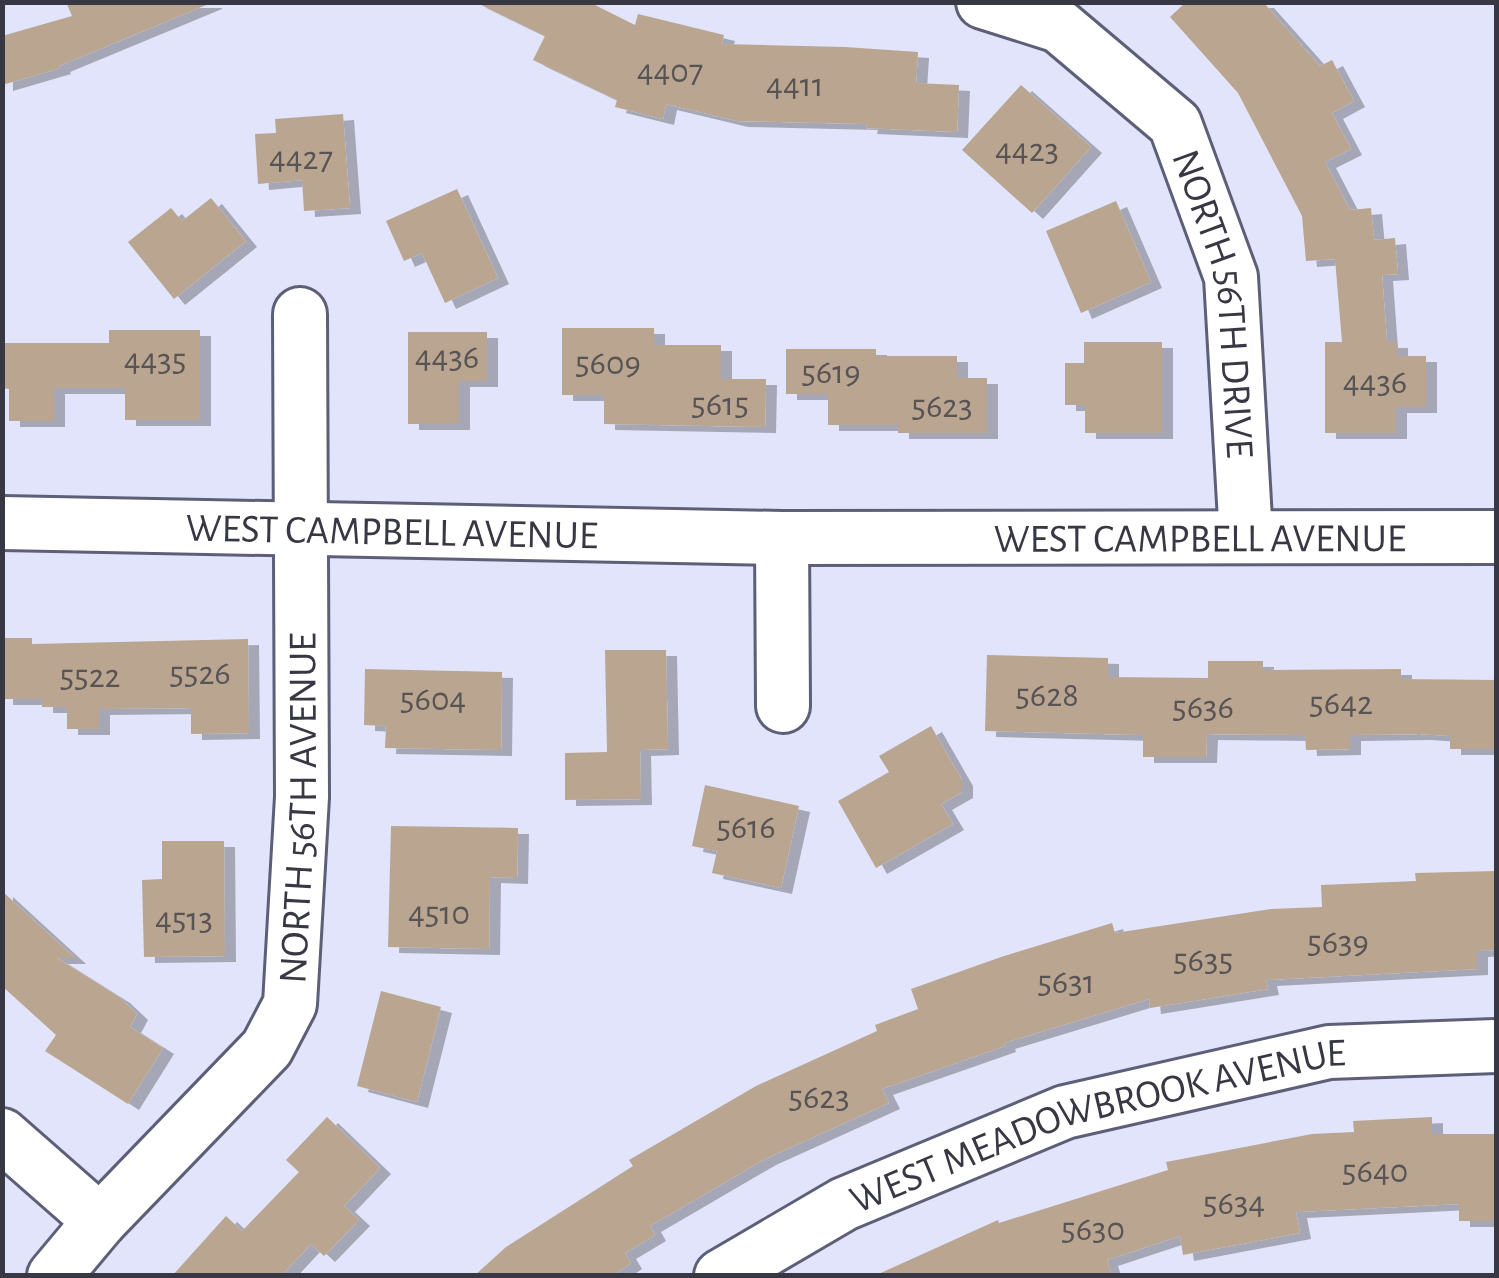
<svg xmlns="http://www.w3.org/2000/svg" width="1499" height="1278" font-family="'Alegreya Sans',sans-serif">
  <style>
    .building { fill: #baa690; filter: url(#shadow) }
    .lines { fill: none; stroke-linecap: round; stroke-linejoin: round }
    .minor-casing { stroke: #5c5f77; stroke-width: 58 }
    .minor { stroke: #fff; stroke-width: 52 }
    .labels { text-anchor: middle; stroke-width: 10; stroke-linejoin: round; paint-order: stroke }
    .number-label { font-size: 35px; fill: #585456 }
    .street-label { font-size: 40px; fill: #373843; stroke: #fff }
  </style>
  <defs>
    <filter id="shadow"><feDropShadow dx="11" dy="6" stdDeviation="0" flood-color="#0004"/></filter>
  </defs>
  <rect width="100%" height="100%" fill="#e1e4fa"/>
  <!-- building -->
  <path class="building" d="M66,2h145v1l-152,63 1,2 -58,17v-49l70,-20z
    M475,2h114l46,23 3,-11 86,21 -2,9 123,3 73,5 -2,31 43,2 -2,47 -91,-4 1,-4 -130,-3 -71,-17 -3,15 -48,-12 2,-7 -84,-40 12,-24z
    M1186,2h77l57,64 12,-6 22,41 -22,12 19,36 -26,13 25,48 21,-2 3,32 21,-2 3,36 -16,1 5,67h10v14h29v51h-30v26h-71v-91h17l-7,-83 -29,2 -4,-45 -64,-123 -68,-76z
    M1021,85l70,62 -59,66 -70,-63z
    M343,114l7,94 -46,3 -2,-31 -44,4 -3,-50 21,-1 -1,-14z
    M457,189l41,89 -53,25 -23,-50 -18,8 -18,-40z
    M211,198l35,43 -72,58 -46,-57 43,-34 11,13z
    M1116,201l35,81 -70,31 -35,-82z
    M562,328h92v17h67v34h45l-1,48 -161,-3v-29h-42z
    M109,330h91v90h-75v-32h-71v33h-45v-32l-7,-1v-45h107z
    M408,332h79v49h-28v43h-51z
    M1084,342h78v91h-77v-28h-20v-42h19z
    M786,349h90v7h81v22h30v55h-89v-8h-70v-31h-42z
    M2,638h30v6l216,-5 1,94 -58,1v-26l-92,1v20h-32v-22h-25v-8h-40z
    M605,650h61l2,99 -28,1 1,49 -76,1v-47l42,-1z
    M987,655l121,3v19l100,1v-17h55v9l138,-1v10l95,1v69h-46v-13l-30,-2 -70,1v14l-44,1 -1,-15 -98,-1 -1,23h-63v-22l-158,-4z
    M365,669l137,3 -1,78 -116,-2 1,-22 -22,-1z
    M931,726l31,54v12l-21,12 12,20 -77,44 -38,-67 51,-29 -10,-16z
    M705,785l94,21 -18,82 -69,-15 5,-22 -25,-5z
    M391,826l127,2 -1,50 -27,-1 -1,72 -101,-2z
    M162,841h62l1,115 -81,1 -2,-77 20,-1z
    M1496,871v79l-19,1v18l-211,11 2,9 -118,19 -1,-9 -145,44 1,3 -123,43 7,14 -124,56 -115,67 5,9 -30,18 6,10 -19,13h-138l32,-29 127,-81 -4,-6 127,-74 121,-55 -2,-6 43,-16 -7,-20 90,-32 111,-34 3,10 156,-24 51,-2 -1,-22 95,-4 -1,-8z
    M2,891l73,67h-18l62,39 18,17 -7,13 33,21 -35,56 -83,-53 11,-16 -54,-49z
    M381,991l60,16 -24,95 -60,-16z
    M327,1117l53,51 -36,38 15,14 -35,36 -13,-12 -30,32h-109l54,-60 16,15 57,-59 -13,-12z
    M1432,1117v17h64v87h-37v-17l-163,8 4,21 -117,22 -3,-19 -73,24 5,16h-238l124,-56 1,3 169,-53 -2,-8 146,-28 42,-2 -1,-11z"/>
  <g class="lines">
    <defs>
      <g id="minor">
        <path id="s1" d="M983,2l76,24 116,98 56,153 15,260"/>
        <path id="s2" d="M2,523l780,15 714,-1"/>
        <path d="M782,538l1,168"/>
        <path d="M2,1135l98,86"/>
        <path id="s3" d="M54,1276l46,-55 167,-173 23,-44 12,-207 -2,-483"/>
        <path id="s4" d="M721,1276l123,-72 221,-92 264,-60 167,-6"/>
      </g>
    </defs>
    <!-- minor casing -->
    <use href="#minor" class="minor-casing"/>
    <!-- minor -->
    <use href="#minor" class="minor"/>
  </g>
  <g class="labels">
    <!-- number labels -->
    <g class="number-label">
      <text x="670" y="82">4407</text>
      <text x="795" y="96">4411</text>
      <text x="1027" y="161">4423</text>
      <text x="301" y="169">4427</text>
      <text x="447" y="368">4436</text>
      <text x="155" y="371">4435</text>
      <text x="608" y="374">5609</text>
      <text x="831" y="383">5619</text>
      <text x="1375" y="393">4436</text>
      <text x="720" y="415">5615</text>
      <text x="942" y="417">5623</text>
      <text x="200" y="684">5526</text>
      <text x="90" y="687">5522</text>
      <text x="1047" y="706">5628</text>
      <text x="433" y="710">5604</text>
      <text x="1341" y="714">5642</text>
      <text x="1203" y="718">5636</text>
      <text x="746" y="838">5616</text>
      <text x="439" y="924">4510</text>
      <text x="184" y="930">4513</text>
      <text x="1338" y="953">5639</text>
      <text x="1203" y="971">5635</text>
      <text x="1066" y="993">5631</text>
      <text x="819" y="1108">5623</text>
      <text x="1375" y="1182">5640</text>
      <text x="1234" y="1214">5634</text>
      <text x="1093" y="1240">5630</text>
    </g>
    <!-- street labels -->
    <g class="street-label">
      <text dy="14" stroke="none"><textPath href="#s1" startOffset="418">NORTH 56TH DRIVE</textPath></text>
      <text dy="14" stroke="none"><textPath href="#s2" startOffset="390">WEST CAMPBELL AVENUE</textPath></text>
      <text dy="14" stroke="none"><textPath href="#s2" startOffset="1198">WEST CAMPBELL AVENUE</textPath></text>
      <text dy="14" stroke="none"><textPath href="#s3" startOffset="558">NORTH 56TH AVENUE</textPath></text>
      <text dy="14" stroke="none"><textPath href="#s4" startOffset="410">WEST MEADOWBROOK AVENUE</textPath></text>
    </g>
  </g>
  <!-- border -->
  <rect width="1499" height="1278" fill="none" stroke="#373843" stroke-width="10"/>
</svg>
